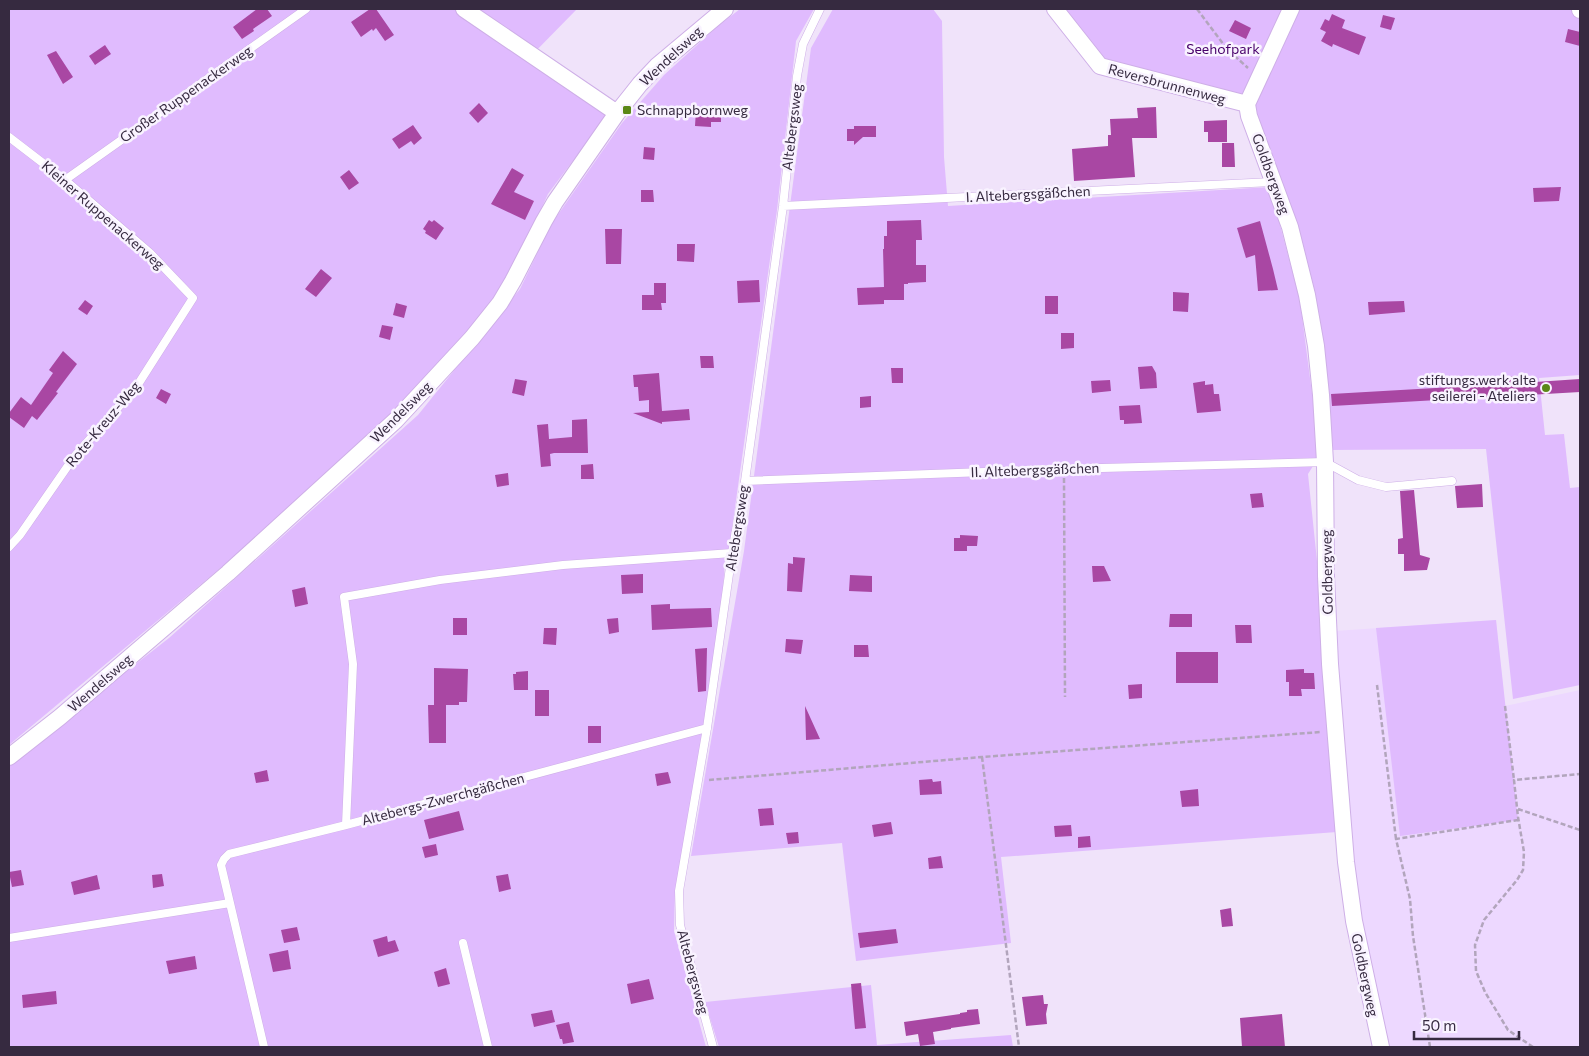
<svg xmlns="http://www.w3.org/2000/svg" width="1589" height="1056" font-family="Commissioner,sans-serif">
  <style>
    .built { fill: #edd8ff }
    .green { fill: #e0bbfe }
    .building { fill: #a947a3 }
    .lines { fill: none; stroke-linecap: round; stroke-linejoin: round }
    .lane-casing { stroke: #ceafe7; stroke-width: 9 }
    .street-casing { stroke: #ceafe7; stroke-width: 18 }
    .path { stroke: #b2a5bc; stroke-width: 2.5; stroke-dasharray: 5 2.5; stroke-linecap: butt }
    .lane { stroke: #fff; stroke-width: 8 }
    .street { stroke: #fff; stroke-width: 16 }
    .poi-dot { fill: #5b8817; stroke: #f9f3ff; stroke-width: 2 }
    .labels { text-anchor: middle; stroke-width: 5; stroke-linejoin: round; paint-order: stroke }
    .park-label { font-size: 14px; fill: #48006a; stroke: #f9f3ff }
    .street-label { font-size: 14px; fill: #362a40; stroke: #f9f3ff }
    .poi-label { font-size: 14px; fill: #362a40; stroke: #f9f3ff; text-anchor: start }
  </style>
  <rect width="100%" height="100%" fill="#f0e3fa"/>
  <!-- built -->
  <path class="built" d="M1496,620l9,86 75,-16v357h-194l-28,-125 -23,-291z"/>
  <!-- green -->
  <path class="green" d="M9,9h568l-49,50 80,55 -60,80 -38,83 -26,36 -96,104 -122,113 -257,215z
    M740,9h74l-18,32 -19,169 -48,340 -4,9 -5,80 -16,108 -29,145 -1,39 32,116h-697v-284l160,-125 249,-223 102,-126 32,-66 70,-100 42,-48 54,-49z
    M833,9h100l9,12 2,136 4,49 322,-19 30,114 20,154 -12,19 15,145 14,213 -336,25 10,86 -155,18 -14,-118 -151,13 53,-305 67,-503z
    M1063,9h223l-38,86 -22,-2 -126,-36z
    M1297,9h283v366l-41,3 6,57 19,-1 6,54 10,-1v198l-67,14 -27,-250 -157,1 -10,-102 -68,-246z
    M1496,620l22,200 -118,16 -24,-208z
    M871,985l6,60 134,-10 2,12h-294l-14,-45z"/>
  <!-- building -->
  <path class="building" d="M257,9h10l5,7 -19,13 1,2 -12,8 -9,-12z
    M370,9h6l18,26 -9,6 -9,-13 -3,3 -1,-2 -11,8 -10,-15z
    M1332,14l13,6 -3,8 24,9 -7,18 -26,-11 -1,3 -11,-6 5,-9 -6,-3 5,-10 4,2z
    M1383,15l12,3 -4,12 -11,-3z
    M1235,20l16,8 -5,11 -17,-8z
    M1568,29l12,3v14l-15,-4z
    M105,45l6,9 -16,11 -6,-9z
    M56,51l17,26 -10,7 -16,-29z
    M479,103l9,10 -10,10 -9,-10z
    M1156,107l1,31h-25l3,39 -61,4 -2,-32 36,-3v-11h3l-1,-16 28,-1 -1,-10z
    M696,110l25,1v11h-10v5l-16,-1z
    M1227,120v22h-19v-10h-4v-11z
    M413,125l9,13 -8,7 -3,-4 -12,8 -7,-10z
    M854,126h22v11h-13l-9,8v-4h-7v-12h7z
    M1222,143h12l1,24h-13z
    M644,147l11,1 -1,12 -11,-1z
    M512,168l12,7 -10,17 20,9 -9,19 -34,-16z
    M349,170l10,13 -10,7 -9,-13z
    M1561,187l-2,14 -25,1 -1,-14z
    M641,190h12l1,12h-13z
    M429,220l3,2 2,-2 10,8 -8,12 -11,-7 1,-2 -3,-2z
    M921,220l1,20h-6v25h10v17l-18,1v1h-4v16h-20v4l-26,1 -1,-17 27,-1 -1,-38h1v-13h3v-15z
    M1260,221l13,48 5,21 -20,1 -3,-36 -9,3 -9,-30z
    M605,229h17l-1,35h-15z
    M677,244h18l-1,18 -17,-1z
    M321,269l11,9 -16,19 -11,-8z
    M759,280l1,22 -22,1 -1,-22z
    M654,283h12v20h-5l1,7h-20v-15h12z
    M1173,292l16,1 -1,19 -15,-1z
    M1045,296h13v18h-13z
    M85,300l8,6 -6,9 -9,-6z
    M1404,301l1,11 -36,3 -1,-13z
    M396,303l11,3 -3,12 -11,-3z
    M382,325l11,2 -3,13 -11,-3z
    M1061,333h13v15l-13,1z
    M63,351l14,13 -21,28 2,1 -21,27 -5,-4 -8,12 -15,-11v-4l12,-16 10,8 22,-32 -4,-3z
    M700,356h13l1,12h-13z
    M1152,366l4,7 1,15 -17,1 -2,-22z
    M891,368h12v15h-11z
    M659,373l3,38 27,-2 1,11 -28,2v2l-29,-11 16,-1v-12l-10,1 -1,-14h-4l-1,-12z
    M1519,376v7l61,-4v13l-248,14 -1,-12 174,-10v-7z
    M515,379l12,2 -3,15 -12,-3z
    M1110,380l1,11 -19,2 -1,-12z
    M1205,381v4l8,-1 1,10h5l2,17 -24,2 -4,-30z
    M161,389l10,5 -5,10 -10,-6z
    M871,396v11l-11,1v-11z
    M1140,405l2,18 -18,1v-4h-4l-1,-14z
    M587,419l1,34h-34l-4,1 1,12 -10,1 -4,-42 11,-1 1,15 23,-2v-17z
    M593,464l1,15h-13v-14z
    M508,473l1,12 -12,2 -2,-12z
    M1482,484l1,23 -26,1 -2,-22z
    M1414,490l6,65 10,3 -3,12 -23,1v-17h-6v-15l5,-1 -3,-47z
    M1262,493l2,14 -12,1 -2,-14z
    M960,535l18,1 -1,10h-10v5h-13v-13h6z
    M793,557l12,1 -3,34 -15,-1 1,-28 5,1z
    M1092,566h12l7,15 -18,1z
    M643,574v19l-21,1 -1,-19z
    M850,575l22,1v16l-23,-1z
    M305,587l3,17 -13,3 -3,-17z
    M670,604v5l41,-1 1,19 -60,3 -1,-25z
    M1170,614h22v13h-23z
    M453,618h14v17h-14z
    M618,618l1,14 -10,2 -2,-15z
    M1235,625h16l1,18h-16z
    M544,628h13l-1,17 -13,-1z
    M786,639l17,1 -2,14 -16,-2z
    M854,645h14l1,12h-15z
    M707,648l-1,43 -8,1 -3,-43z
    M1176,652h42v31h-42z
    M434,668l34,1 -1,33h-8v3h-13v38h-17l-1,-38h6z
    M1304,669v4h10l1,16h-14l1,7h-13v-14h-3v-12z
    M528,671v19h-14l-1,-16h3v-2z
    M1142,684v14l-13,1 -1,-14z
    M535,690h14v26h-14z
    M805,706l15,33 -14,1z
    M588,726h13v17h-13z
    M267,770l2,11 -13,2 -2,-10z
    M668,772l3,11 -14,3 -2,-12z
    M932,779l1,3 8,-1 1,13 -22,1 -1,-15z
    M1198,789l1,17 -17,1 -2,-16z
    M772,808l2,17 -14,1 -2,-17z
    M459,811l5,19 -35,9 -5,-19z
    M891,822l2,12 -19,3 -2,-12z
    M1071,825l1,11 -17,1 -1,-11z
    M798,832l1,11 -11,1 -2,-11z
    M1090,836l1,11 -13,1v-11z
    M436,844l2,11 -13,3 -3,-11z
    M941,856l2,12 -14,1 -1,-11z
    M21,870l3,15 -12,2 -3,-15z
    M162,874l2,12 -11,2 -1,-13z
    M508,874l3,15 -12,3 -3,-16z
    M97,875l3,14 -26,6 -3,-13z
    M1231,908l2,18 -11,1 -2,-17z
    M297,927l3,13 -16,3 -3,-13z
    M896,929l2,14 -38,5 -2,-15z
    M387,936l1,6 7,-2 4,11 -21,6 -5,-17z
    M288,950l3,19 -18,3 -4,-18z
    M195,956l2,13 -28,5 -3,-13z
    M446,968l4,16 -12,3 -4,-15z
    M649,979l5,20 -23,5 -4,-20z
    M861,983l5,45 -11,1 -4,-45z
    M56,991l1,13 -34,4 -1,-13z
    M1043,995l1,9h4l-2,10 1,10 -21,2 -4,-29z
    M978,1009l2,15 -29,4v1l-18,3 2,12 -15,2 -2,-12 -12,2 -2,-14 56,-8v-1l7,-1v-2z
    M552,1010l3,12 -21,5 -3,-13z
    M1282,1014l3,33h-43l-2,-29z
    M569,1022l5,20 -11,2 -1,-5h-2l-4,-14z"/>
  <g class="lines">
    <defs>
      <path id="lane" d="M9,137l56,43 85,73 43,45 -56,88 -63,71 -54,78 -11,12
        M65,180l241,-171
        M783,206l491,-24
        M745,481l319,-12 261,-7 33,18 28,7 66,-6
        M346,825l7,-161 -9,-67 96,-17 123,-15 169,-12
        M9,938l221,-35
        M463,943l25,104
        M264,1047l-43,-182 3,-6 5,-5 117,-29 361,-97
        M713,1047l-33,-122 -1,-34 28,-163 25,-175 13,-72 38,-275 14,-130 6,-32 17,-35"/>
      <path id="street" d="M464,9l153,104
        M1055,9l45,57 147,38
        M1580,9v1
        M1247,104l2,12 41,111 17,68 9,51 5,49 4,67 1,114 4,88 16,198 8,59 27,126
        M1247,104l44,-95
        M9,757l51,-40 168,-144 168,-153 76,-82 28,-35 13,-22 31,-60 11,-19 62,-89 23,-29 17,-18 68,-57"/>
    </defs>
    <!-- lane casing -->
    <use href="#lane" class="lane-casing"/>
    <!-- street casing -->
    <use href="#street" class="street-casing"/>
    <!-- path -->
    <path class="path" d="M1197,9l30,40 21,19
      M1064,478l1,219
      M1377,685l19,154
      M1505,706l9,74
      M982,757l37,290
      M709,780l273,-23 339,-25
      M1518,809l62,21
      M1430,1047l-17,-111 -3,-37 -14,-60 122,-19
      M1533,1047l-25,-17 -23,-38 -9,-21 -1,-26 9,-25 33,-40 6,-10 1,-18 -6,-35 -4,-37 66,-6"/>
    <!-- lane -->
    <use href="#lane" class="lane"/>
    <!-- street -->
    <use href="#street" class="street"/>
  </g>
  <!-- markers -->
  <g class="poi-dot">
    <rect x="622" y="105" width="10" height="10" rx="2.5"/>
    <circle cx="1546" cy="388" r="5"/>
  </g>
  <g class="labels">
    <!-- park labels -->
    <g class="park-label">
      <text x="1223" y="54">Seehofpark</text>
    </g>
    <!-- street labels -->
    <g class="street-label">
      <text transform="translate(671 56) rotate(-43)" y="5">Wendelsweg</text>
      <text transform="translate(1167 84) rotate(15)" y="5">Reversbrunnenweg</text>
      <text transform="translate(186 94) rotate(-35)" y="5">Großer Ruppenackerweg</text>
      <text transform="translate(792 127) rotate(-83)" y="5">Altebergsweg</text>
      <text transform="translate(1271 174) rotate(70)" y="5">Goldbergweg</text>
      <text transform="translate(1028 194) rotate(-3)" y="5">I. Altebergsgäßchen</text>
      <text transform="translate(103 215) rotate(41)" y="5">Kleiner Ruppenackerweg</text>
      <text transform="translate(401 412) rotate(-45)" y="5">Wendelsweg</text>
      <text transform="translate(103 424) rotate(-50)" y="5">Rote-Kreuz-Weg</text>
      <text transform="translate(1035 470) rotate(-2)" y="5">II. Altebergsgäßchen</text>
      <text transform="translate(737 528) rotate(-81)" y="5">Altebergsweg</text>
      <text transform="translate(1327 572) rotate(-91)" y="5">Goldbergweg</text>
      <text transform="translate(100 683) rotate(-41)" y="5">Wendelsweg</text>
      <text transform="translate(443 799) rotate(-15)" y="5">Altebergs-Zwerchgäßchen</text>
      <text transform="translate(693 972) rotate(75)" y="5">Altebergsweg</text>
      <text transform="translate(1365 975) rotate(78)" y="5">Goldbergweg</text>
    </g>
    <!-- poi labels -->
    <g class="poi-label">
      <text x="637" y="115">Schnappbornweg</text>
      <text x="1536" y="385" text-anchor="end">stiftungs.werk alte<tspan x="1536" dy="16">seilerei - Ateliers</tspan></text>
    </g>
  </g>
  <!-- border -->
  <rect width="1589" height="1056" fill="none" stroke="#362a40" stroke-width="20"/>
  <!-- scale -->
  <path d="M1414 1031v8h105v-8" fill="none" stroke="#362a40" stroke-width="2.5"/>
  <text x="1422" y="1031" font-size="15" fill="#362a40" stroke="#f9f3ff" stroke-width="4" paint-order="stroke">50 m</text>
</svg>
